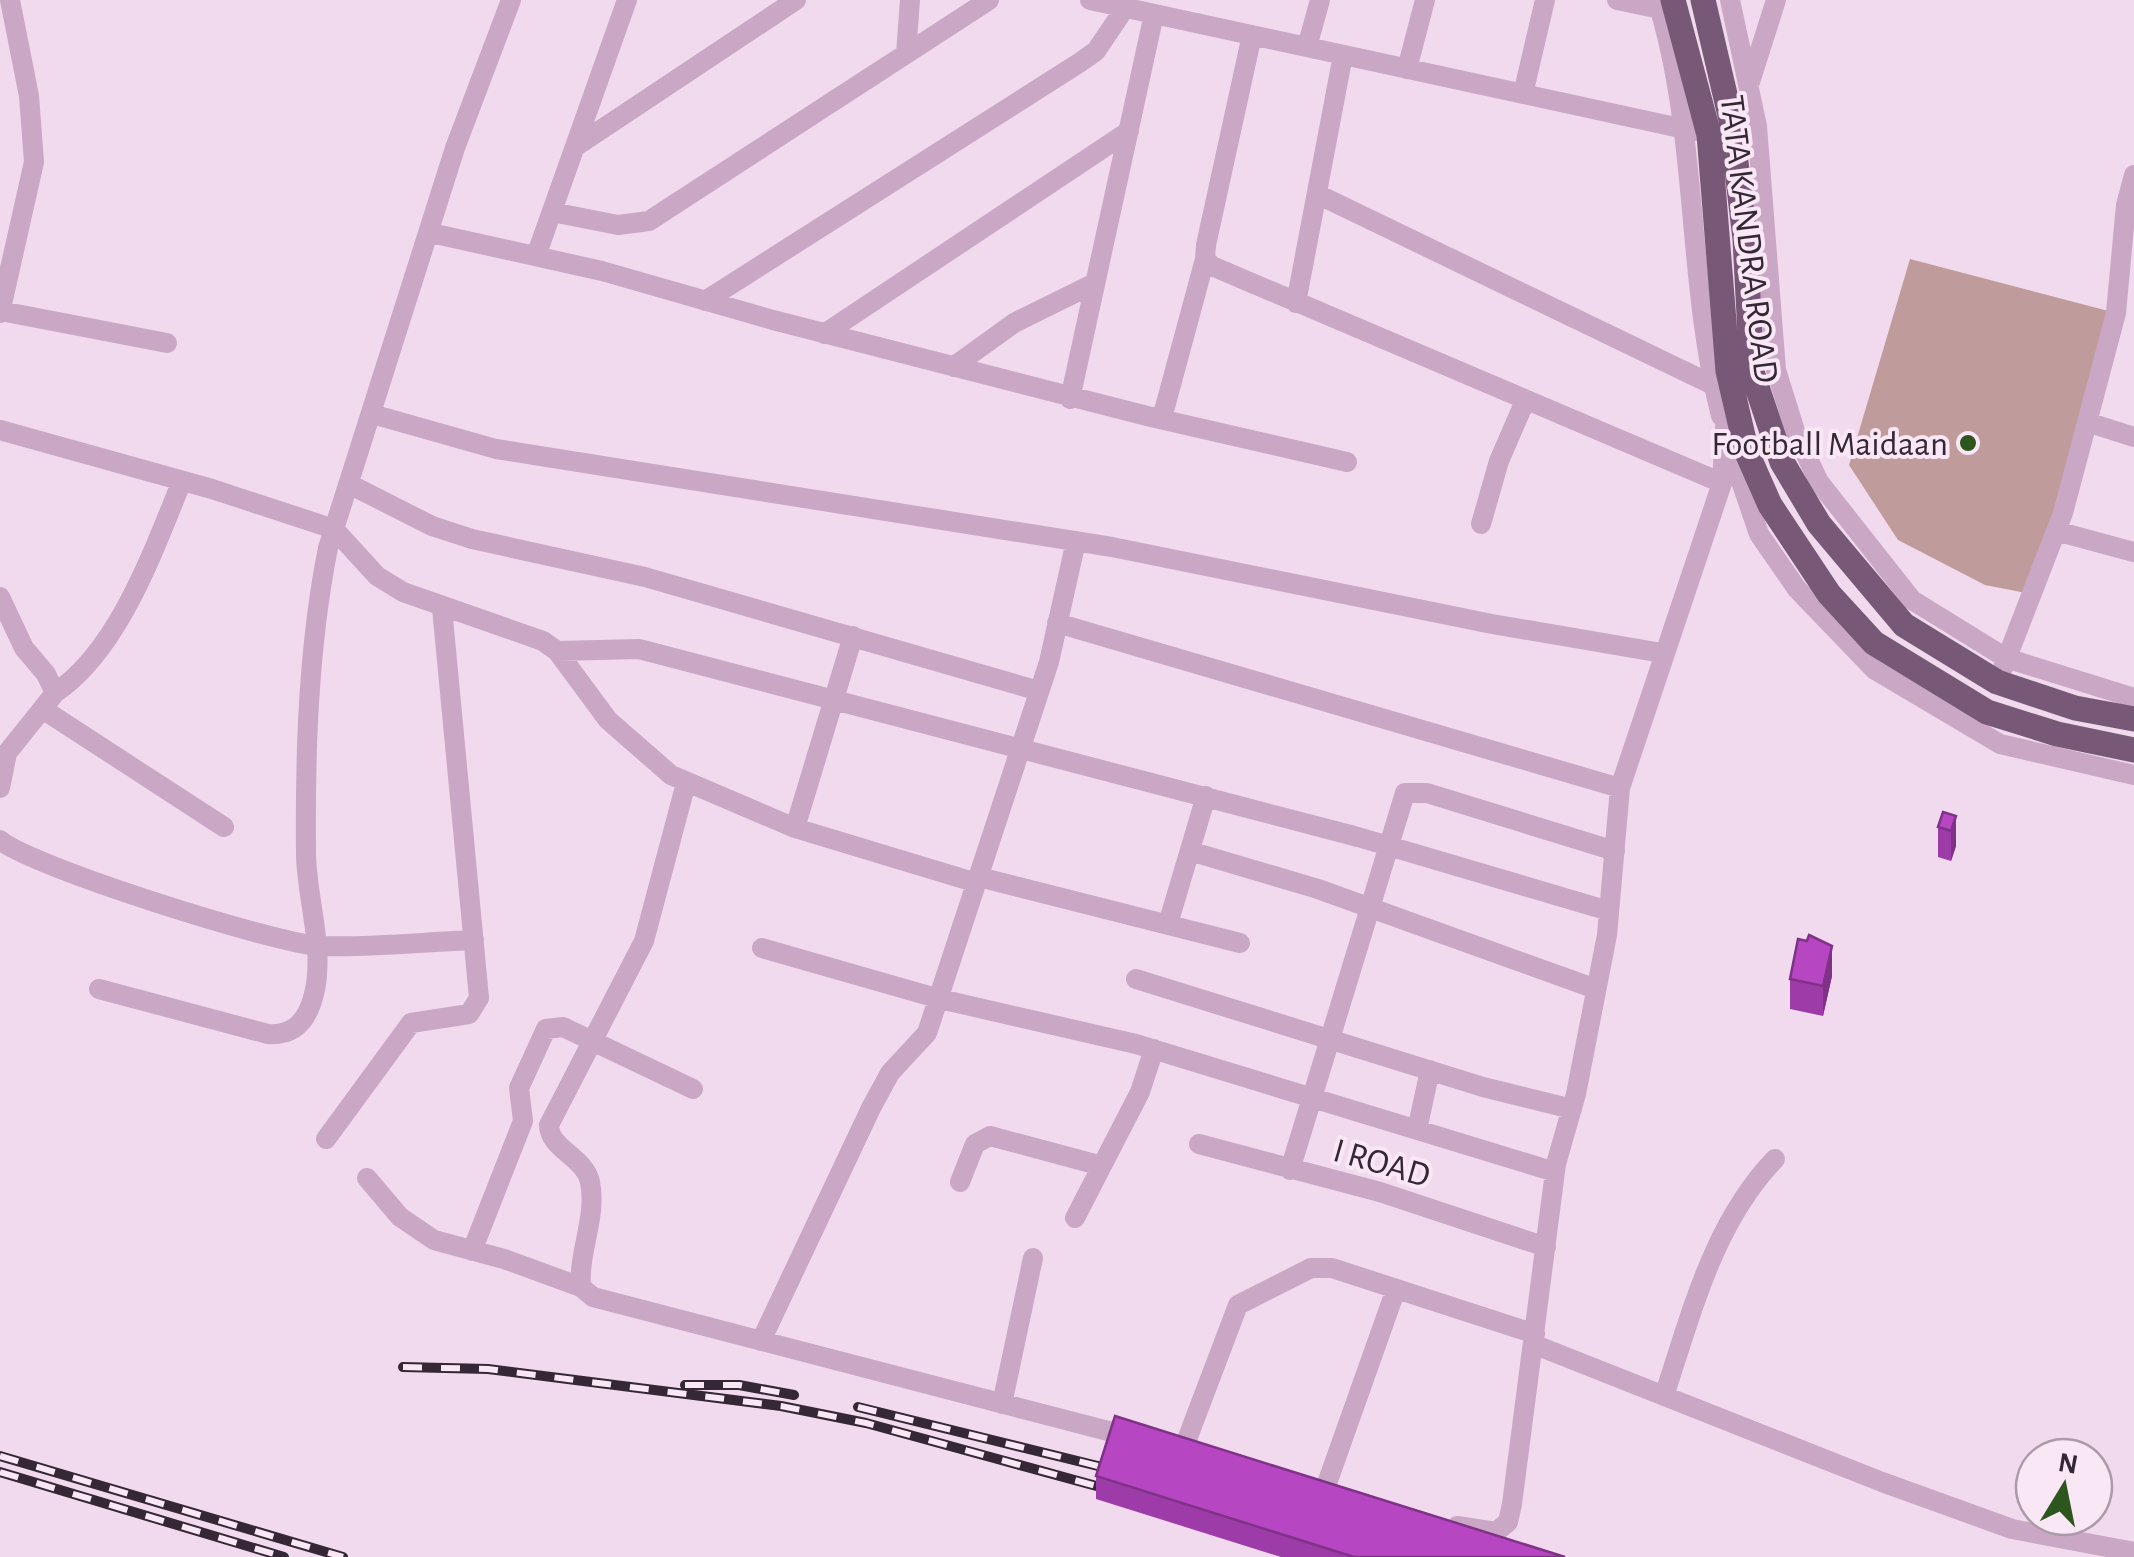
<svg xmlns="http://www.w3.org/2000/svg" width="2134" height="1557" font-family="'Alegreya Sans',sans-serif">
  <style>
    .green { fill: #c09b9b }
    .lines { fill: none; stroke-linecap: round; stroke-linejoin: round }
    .minor { stroke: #c9a7c5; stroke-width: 20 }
    .major { stroke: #775977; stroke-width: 25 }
    .rail-casing { stroke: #352735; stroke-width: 10 }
    .rail { stroke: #f9e7f5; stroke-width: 6; stroke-dasharray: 19; stroke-linecap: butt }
    .wall { fill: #9d3ca8 }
    .shaded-wall { fill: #803188 }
    .building { fill: #b746c3; stroke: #803188; stroke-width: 2.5 }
    .poi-dot { fill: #2d561e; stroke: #f9e7f5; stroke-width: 4 }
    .labels { text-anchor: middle; stroke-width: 8; stroke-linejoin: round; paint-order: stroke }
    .street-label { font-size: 35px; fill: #352735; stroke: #f9e7f5 }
    .poi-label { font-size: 35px; fill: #352735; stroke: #f9e7f5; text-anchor: end }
  </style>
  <rect width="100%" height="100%" fill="#f1daed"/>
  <!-- green -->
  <path class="green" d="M1910,259l206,54 -85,281 -46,-9 -87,-45 -49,-75z"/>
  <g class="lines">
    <!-- minor -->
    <path class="minor" d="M1090,0l604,131
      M1617,0l43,9
      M1657,0c42,134 29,278 64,416
      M1730,0l27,126 19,244 20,64 23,48 93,118 94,58 128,40
      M1252,35l-46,210 -1,14 7,7 510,217
      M1307,47l13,-47
      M906,54l4,-54
      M1407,69l18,-69
      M1750,82l26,-82
      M1523,94l22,-94
      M575,147l221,-147
      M1317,194l396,191
      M552,212l66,13 31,-4 340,-221
      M431,233l171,38 171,49 378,97 11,-2 3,-8 40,-148
      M536,256l91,-256
      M705,301l374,-238 17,-12 29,-43
      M1296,303l47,-248
      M1,311l166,32
      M0,313l34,-151 -5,-66 -19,-96
      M824,334l305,-203
      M953,367l61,-44 81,-40
      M1070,399l84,-385
      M372,414l124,35 616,98 380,77 170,29
      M1151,417l196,45
      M2087,422l47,15
      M0,430l212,59 122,40 43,47 26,16 140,49 14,10 51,69 63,55 124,53 182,55
      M1728,443l31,91 38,55 78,81 125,74 134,31
      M349,484l83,42 40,13 173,38 394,114
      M1481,524l18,-63 26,-60
      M2056,531l78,21
      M0,597l24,51 22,26 9,19 -48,60 -7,35
      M1057,623l563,165
      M557,651l82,-2 719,188 251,74
      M2003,668l60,-155 53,-200 10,-108 8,-30
      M55,693c64,-43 98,-142 127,-212
      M44,710l180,117
      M686,783l-42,158 -95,184c0,24 36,32 41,57 7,36 -12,70 -9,105l12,10 542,141
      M795,828l58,-192
      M0,840c29,26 276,104 320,106 50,2 103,-4 154,-6
      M1193,852l125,37 278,100
      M979,877l261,66
      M1168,924l38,-128
      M762,948l178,51 196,45 419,128
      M1136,979l347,108 89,22
      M99,989l169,45c27,2 40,-15 46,-40 11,-44 -7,-94 -8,-139 -1,-101 2,-207 22,-307l127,-400 56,-148
      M1417,1130l13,-60
      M326,1139l85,-116 58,-9 10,-16 -37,-390
      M1199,1144l181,48 166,55
      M1290,1170l115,-377h22l188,58
      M367,1178l33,39 34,23 70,19 77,28
      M960,1182l15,-38 15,-8 112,30
      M1075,1218l65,-126 14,-43
      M472,1251l51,-130 -4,-33 27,-59 17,-2 130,62
      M761,1341l110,-233 19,-35 37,-40 122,-371 27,-121
      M1533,1344l349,138 130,47 122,23
      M1664,1396c28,-84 49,-172 111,-237
      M1002,1404l31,-146
      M1183,1450l55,-145 73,-37h21l203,66
      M1325,1489l71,-200
      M1457,1526l39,6 12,-10 4,-18 44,-340 20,-70 31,-159 13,-147 102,-305 5,-90"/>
    <!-- major -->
    <path class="major" d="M1673,0l36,135 19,236 19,82 23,52 59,89 45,49 113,69 70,22 77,16
      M1703,0l28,120 14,119 7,133 30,90 37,62 85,101 93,57 78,26 59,11"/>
    <defs>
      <path id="rail" d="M403,1367l85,2 293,37 85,17 234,64
        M685,1385h54l55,10
        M858,1407l248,61
        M0,1456l343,101
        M0,1472l284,85"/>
    </defs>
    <!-- rail casing -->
    <use href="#rail" class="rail-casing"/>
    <!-- rail -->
    <use href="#rail" class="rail"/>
  </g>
  <!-- wall -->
  <path class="wall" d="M1956,816v30l-5,15 -13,-4v-30z
    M1832,976l-9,40 -33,-7v-30z
    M1096,1476l469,81h-284l-185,-58z"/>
  <!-- shaded-wall -->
  <path class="shaded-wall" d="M1956,816v30l-5,15v-30z
    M1832,946v30l-9,40v-30z"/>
  <!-- building -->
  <path class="building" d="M1943,812l13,4 -5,15 -13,-4z
    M1809,935l23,11 -9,40 -33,-7 8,-40 9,2z
    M1115,1416l450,141h-211l-258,-81z"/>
  <!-- markers -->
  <circle class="poi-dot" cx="1968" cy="443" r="10"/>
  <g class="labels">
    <!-- street labels -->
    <g class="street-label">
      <text transform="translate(1750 239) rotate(83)" y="12">TATA KANDRA ROAD</text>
      <text transform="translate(1382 1162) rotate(16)" y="12">I ROAD</text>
    </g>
    <!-- poi labels -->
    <g class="poi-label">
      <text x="1948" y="455">Football Maidaan</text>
    </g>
  </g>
  <!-- north arrow -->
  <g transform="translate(2064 1487) rotate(10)"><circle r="48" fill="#f9e7f5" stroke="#ab9aa8" stroke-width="2.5"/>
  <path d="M0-8L18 38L0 25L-18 38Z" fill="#2d561e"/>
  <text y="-15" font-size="28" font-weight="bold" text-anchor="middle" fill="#352735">N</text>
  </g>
</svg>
